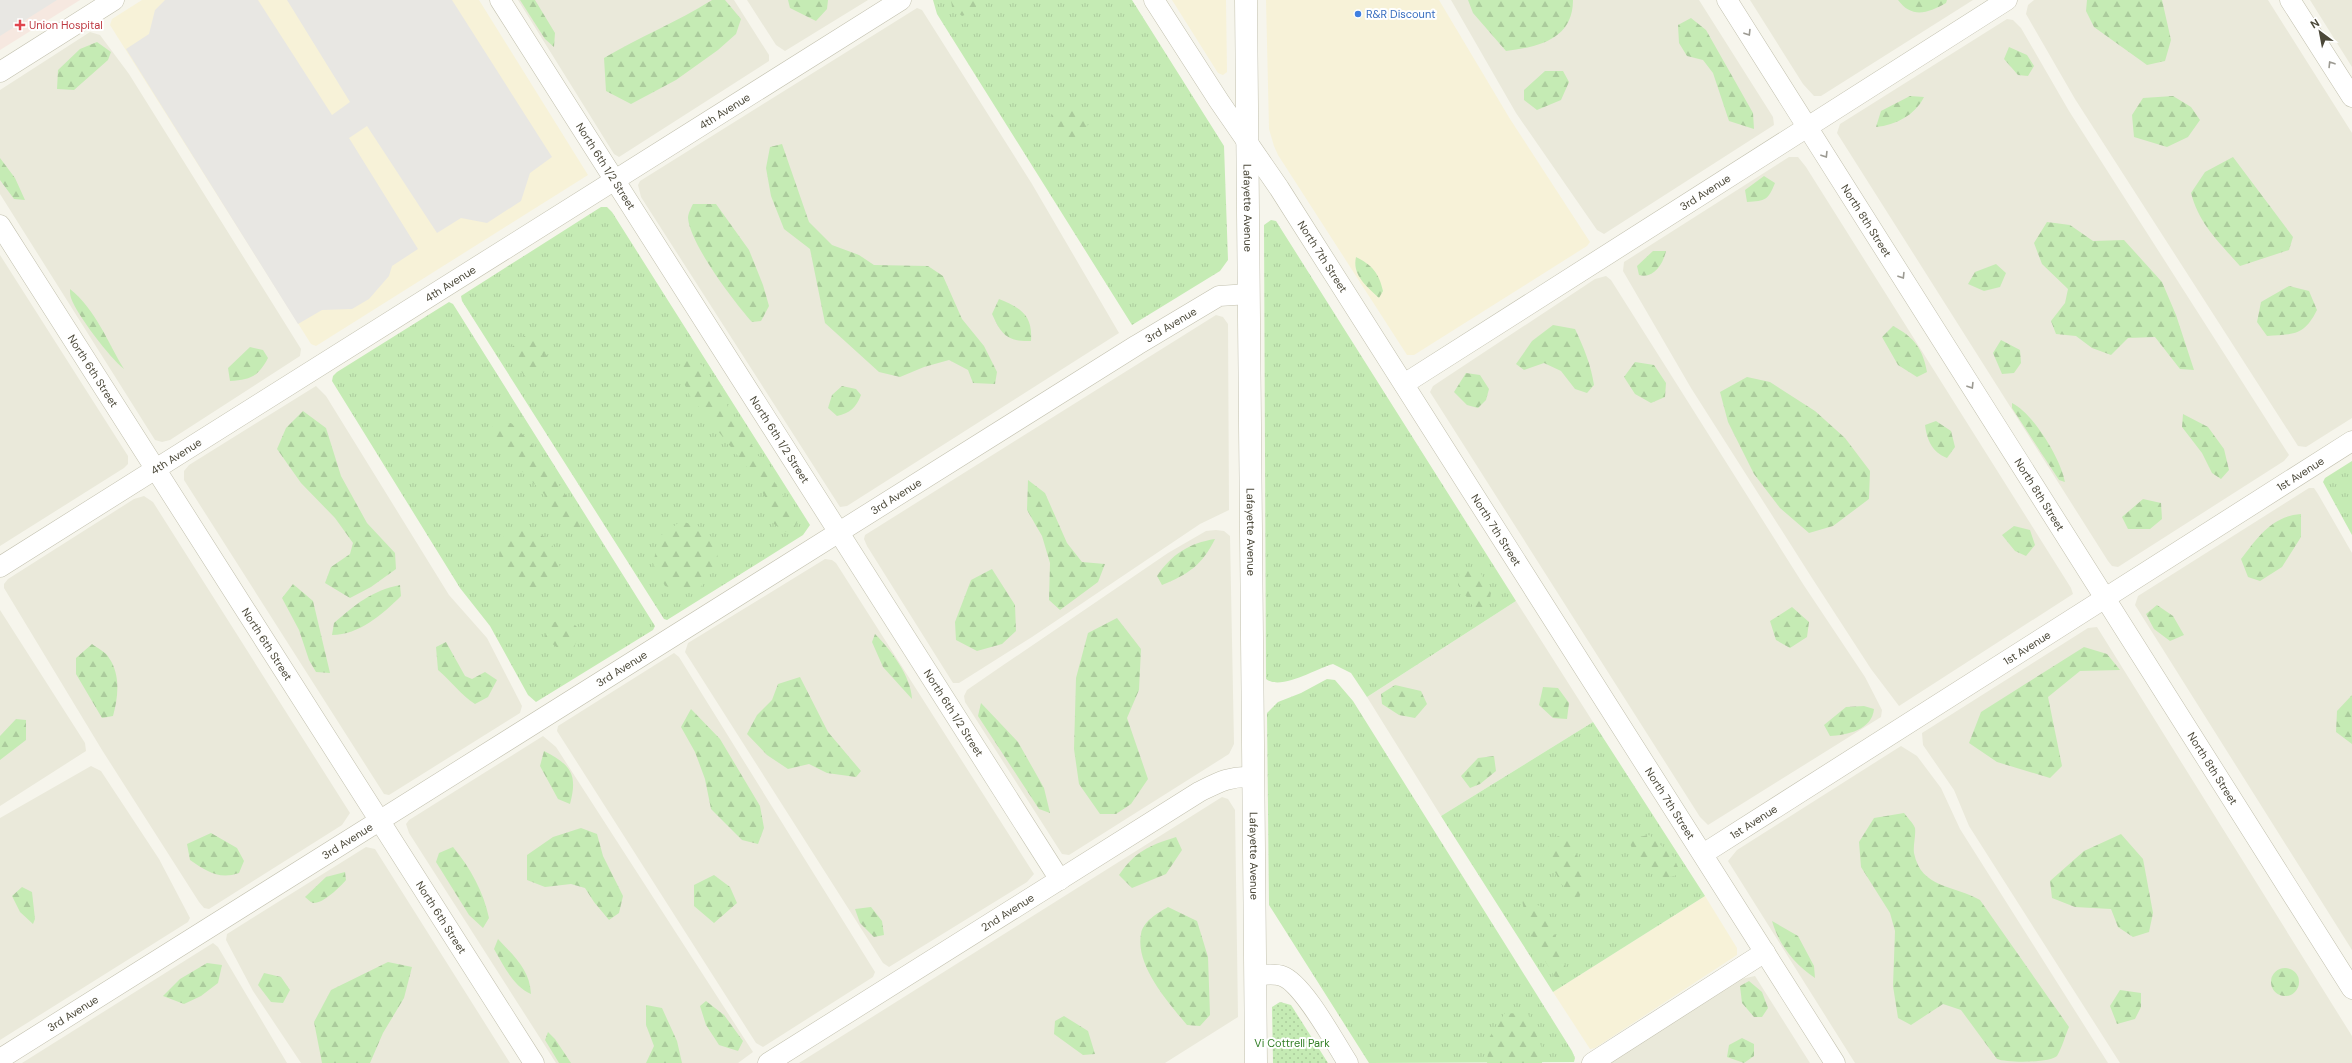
<svg xmlns="http://www.w3.org/2000/svg" width="2352" height="1063" font-family="'DM Sans',sans-serif">
  <style>
    .residential { fill: #eae9da }
    .commercial { fill: #f7f2d8 }
    .medical { fill: #f6e8e0 }
    .grass { fill: url(#grass-tufts) }
    .forest { fill: url(#forest-firs) }
    .park { fill: url(#park-dots) }
    .parking { fill: #e8e7e3 }
    .lines { fill: none; stroke-linecap: round; stroke-linejoin: round }
    .minor-casing { stroke: #c2c0ae; stroke-width: 21 }
    .tertiary-casing { stroke: #c2c0ae; stroke-width: 23 }
    .minor { stroke: #fff; stroke-width: 20 }
    .tertiary { stroke: #fff; stroke-width: 22 }
    .oneway { stroke: #9c9a92 }
    .shop-dot { fill: #3f7fe0; stroke: #fff; stroke-width: 1.5 }
    .health-dot { fill: #e0444e; stroke: #fff; stroke-width: 1.5 }
    .labels { text-anchor: middle; stroke-width: 4; stroke-linejoin: round; paint-order: stroke }
    .shop-label { font-size: 11px; fill: #366cbe; stroke: #fff; text-anchor: start }
    .health-label { font-size: 11px; fill: #be3a42; stroke: #fff; text-anchor: start }
    .street-label { font-size: 11px; fill: #4b4839; stroke: #fff }
    .park-label { font-size: 11px; fill: #358029; stroke: #fff }
  </style>
  <defs>
    <pattern id="grass-tufts" width="24" height="20" patternUnits="userSpaceOnUse"><rect width="24" height="20" fill="#c5ebb4"/><path d="M3 7l-1-3M5 7V3M7 7l1-3M15 17l-1-3M17 17v-4M19 17l1-3" fill="none" stroke="#abcb9c"/></pattern>
    <pattern id="forest-firs" width="22" height="20" patternUnits="userSpaceOnUse"><rect width="22" height="20" fill="#c5ebb4"/><path d="M5 1l3.5 6h-7zM16 11l3.5 6h-7z" fill="#abcb9c"/></pattern>
    <pattern id="park-dots" width="8" height="8" patternUnits="userSpaceOnUse"><rect width="8" height="8" fill="#c5ebb4"/><path d="M2 2h.1M6 6h.1" fill="none" stroke="#abcb9c" stroke-width="1.8" stroke-linecap="round"/></pattern>
  </defs>
  <rect width="100%" height="100%" fill="#f6f5ec"/>
  <!-- residential -->
  <path class="residential" d="M518,0h216l35,55v6l-150,96 -5,-3z
    M747,0h121l-83,51 -9,-6z
    M1451,0h248l74,117 1,8 -170,109 -7,-4 -81,-117z
    M1750,0h223l-152,96h-7l-11,-12z
    M2034,0h234l84,133v285l-46,29 -8,-1 -223,-347 -49,-85 2,-9z
    M2310,0h42v67z
    M917,8l5,2 110,174 87,149 -272,173 -7,1 -199,-310 -3,-12 2,-4z
    M2007,19l6,1 8,8 48,83 220,344 -5,6 -166,106 -6,-1 -4,-5 -271,-428 3,-9z
    M90,32l10,3 29,39 172,275 -1,7 -130,84 -8,2 -7,-2 -155,-246v-104z
    M1789,157h9l8,10 265,421 2,6 -174,112 -28,-37 -59,-91 -121,-190 -68,-117 1,-9z
    M0,255l128,201v8l-4,4 -124,78z
    M1606,276l5,4 192,304 62,93 17,33 -1,7 -173,108 -8,-8 -270,-425 3,-6 162,-107z
    M1216,315l7,2 5,7 1,186 -29,14 -168,113 -73,46h-6l-86,-137 -3,-7 1,-4z
    M316,386l10,10 123,199 38,43 35,68 -2,7 -131,82 -5,-1 -200,-314v-9l5,-6z
    M2309,488h5l4,6 34,59v397l-217,-345 3,-9z
    M144,496l9,6 197,311 -8,12 -133,84 -5,-1 -5,-6 -97,-152 -98,-162v-4l4,-5 126,-80z
    M1216,530l8,1 6,5 4,208 -5,10 -160,101 -7,-1 -97,-152 -1,-6 3,-6 29,-20 172,-117 38,-22z
    M825,559l7,1 4,3 198,311 -7,8 -138,85 -6,-4 -198,-311 3,-9z
    M1516,601l77,121 -152,94 -74,-119z
    M0,610l85,133 1,8 -86,55z
    M2097,627l255,409v27h-232l-151,-237 -15,-36 -31,-45 -1,-12 166,-105z
    M674,653l5,4 196,315 -2,5 -110,70 -7,-4 -199,-312 1,-5z
    M543,736l13,11 197,305 -15,11h-182l-147,-230 -3,-9 3,-4z
    M1901,746l16,10 24,32 19,41 148,234h-253l-127,-202 9,-11z
    M91,766l10,5 58,88 31,59 -2,4 -188,118v-222z
    M1222,797l6,2 7,11 3,207 -73,46h-366z
    M366,847l9,2 135,214h-209l-48,-72 -27,-51 1,-6z
    M213,943l5,4 69,116h-265z
    M1755,976l55,87h-204l135,-84z"/>
  <!-- commercial -->
  <path class="commercial" d="M142,0h337l109,175 -272,171 -5,-2 -201,-319 2,-6z
    M1172,0h54l1,72 -4,3 -5,-2z
    M1266,0h173l71,119 80,123 -3,4 -173,109h-7l-129,-200 -4,-9 -5,-17z
    M1705,896l32,52v7l-142,93 -5,1 -37,-57z"/>
  <!-- medical -->
  <path class="medical" d="M0,0h80l-80,50z"/>
  <!-- grass -->
  <path class="grass" d="M933,0h199l92,146 4,114 -8,11 -88,54 -195,-311z
    M601,207h6l5,5 198,313 -7,10 -136,85 -3,-1 -202,-318 -1,-5z
    M1271,220l5,1 240,380 -149,96 -16,-24 -18,-9c-16,4 -52,27 -67,15l-2,-454z
    M449,302l4,2 202,322 -2,4 -117,72 -8,-7 -38,-69 -30,-38 -128,-207 1,-5 4,-4z
    M2352,461v74l-29,-53 2,-4z
    M1327,679l8,1 18,21 219,350 3,7 -1,4 -205,1 -100,-158 -2,-192 11,-11 23,-9z
    M1593,722l112,174 -152,96 -112,-176z"/>
  <!-- forest -->
  <path class="forest" d="M520,0h15l20,33 -1,14 -9,-8z
    M712,0h13l16,19 -5,15 -18,16 -42,30 -45,24 -25,-13 -2,-33c35,-21 73,-36 108,-58z
    M788,0h40l-1,9 -11,12 -26,-13z
    M951,0h27l-3,11 -13,5 -10,-9z
    M1468,0h105c0,39 -34,47 -67,51l-33,-38z
    M1898,0h49l-1,3c-18,10 -34,16 -48,-3z
    M2087,0h75l9,40 -6,21 -18,4 -53,-38 -8,-16z
    M1691,18l15,12 47,83 1,16 -25,-8 -16,-48 -10,-13 -16,-4 -8,-13 -1,-18z
    M97,42l14,10 -3,8 -34,30 -17,-1 1,-19 22,-21z
    M2009,47l18,8 7,11 -6,10 -10,-1 -14,-16z
    M1545,71h18l6,11 -8,18 -24,10 -13,-10v-10z
    M1910,96l14,1c-9,18 -28,28 -48,30l5,-16z
    M2173,96l18,11 9,13 -12,17 -21,10 -33,-10 -2,-22 11,-17z
    M1071,103l14,10 3,14 -7,15 -10,2 -20,-12 1,-17z
    M782,144l27,78 23,23 27,10 15,10 54,1 15,10 19,43 22,27 13,26 -2,12 -22,-1 -5,-13 -19,-10 -25,7 -24,10 -21,-5 -54,-49 -15,-74 -26,-20 -13,-33 -5,-28 4,-21z
    M2233,157l60,80 -4,13 -49,16c-21,-24 -41,-42 -49,-73l14,-21z
    M0,158l15,20 10,22 -11,-1 -14,-19z
    M1764,176l11,7c-7,17 -9,18 -28,19l-2,-12z
    M693,204h23l33,46 14,35 6,21 -8,15 -9,1c-18,-20 -62,-78 -64,-104 0,-4 3,-10 5,-14z
    M2047,222l23,3 23,16 31,-1 38,42 14,33 18,55 -14,-1 -25,-32 -27,1 -17,17 -19,-7 -16,-12 -20,-2 -5,-13 14,-18 3,-14 -26,-25 -8,-21z
    M1653,251h13c-3,13 -12,28 -27,24l-2,-9z
    M1356,257c16,8 23,16 27,34l-4,7c-13,-12 -27,-23 -23,-41z
    M1996,264l10,9 -6,14 -16,4 -16,-7 7,-12z
    M2289,286l20,5 8,19c-13,26 -23,24 -50,26l-10,-14 4,-20z
    M70,289c26,21 37,52 54,80 -14,-11 -47,-54 -53,-71 -1,-3 -1,-6 -1,-9z
    M999,299c22,9 34,16 32,42 -24,1 -30,-7 -39,-27z
    M1553,325l22,4c9,19 16,36 19,56l-7,8 -12,-4 -14,-18 -17,-8 -20,7 -8,-6 16,-23z
    M1893,326c21,11 30,23 34,46l-10,5 -19,-12 -16,-28z
    M528,333l17,16 5,16 -13,15 -12,-3 -10,-15 -3,-15z
    M2001,340l19,10 1,13 -7,10 -12,1 -9,-21z
    M250,347l13,3 5,8c-10,19 -18,22 -38,23l-2,-13z
    M691,359l12,7 95,154 -3,7 -10,5 -11,-8 -8,-25 -12,-23 -64,-80 -12,-26 4,-10z
    M1635,362l19,3 12,18 -1,14 -14,6 -16,-9 -11,-17z
    M1466,373l14,2 9,14 -3,11 -8,8 -11,-3 -13,-13z
    M1747,377l23,5 45,29 30,27 25,33 -1,28 -36,27 -24,7 -29,-25 -26,-34 -26,-52 -8,-30z
    M842,386l14,3 5,6c-5,13 -11,18 -24,21l-9,-8 4,-13z
    M2012,403c21,10 49,56 53,79l-6,-2 -47,-72z
    M303,411l23,17 15,48 26,47 28,30 1,16 -25,18 -21,11 -25,-15 6,-16 19,-13 3,-11 -18,-25 -34,-35 -24,-34 9,-21z
    M2183,414l25,13 16,22 5,21 -8,9 -9,-6 -10,-20 -20,-26z
    M1936,421l15,10 4,16 -8,11c-15,-6 -20,-18 -22,-33z
    M511,423l19,19 50,74 1,15 -10,3 -24,-32 -2,-7 -36,-37 -21,-18 5,-15z
    M1028,480l17,13 22,50 15,19 23,2 -7,18 -38,28 -11,-10 1,-37 -8,-27 -15,-26z
    M2143,499l18,4 1,16 -12,10h-22l-6,-12z
    M2301,514v23l-19,30 -22,14 -12,-4 -7,-18c17,-22 31,-43 60,-45z
    M681,521l25,8c19,30 13,33 -7,60l-17,2 -17,-5 -12,-23 7,-27z
    M2014,526l16,4 5,15 -9,11 -11,-5 -13,-16z
    M526,529l24,10 10,28 -11,21 -18,6 -9,-4 -23,-28 1,-24z
    M1215,539c-13,26 -26,35 -53,46l-5,-9c14,-21 32,-33 58,-37z
    M992,569l23,36 1,26 -14,13 -25,7 -21,-11 -1,-18 16,-42z
    M1460,569l19,1 12,23 -3,16 -12,1 -18,-25z
    M293,584l20,17 17,72 -14,-1 -7,-12 -10,-30 -17,-32z
    M400,585l1,11c-18,18 -42,39 -69,39l2,-12c22,-19 37,-32 66,-38z
    M2157,605l16,11 11,19 -14,6 -16,-12 -8,-15z
    M1792,607l17,15 -2,15 -17,11 -14,-8 -6,-19z
    M568,618l12,12 -6,18 -11,4 -18,-14 2,-14z
    M1117,618l24,31 -2,41 -12,28 21,61 -17,25 -15,10h-16l-21,-30 -5,-35 2,-71 12,-45z
    M875,634c16,16 36,42 37,65l-29,-32 -11,-25z
    M446,642l19,34 7,3 13,-7 12,8 -9,17 -13,7c-14,-9 -24,-23 -37,-34l-2,-23z
    M92,644c5,4 14,8 17,14 12,17 9,40 4,58l-11,2 -26,-44v-16z
    M2084,647l23,7 13,16 -40,1 -32,26 14,69 -12,12 -53,-16 -28,-19 12,-31z
    M800,677l28,55 33,39 -5,6 -29,-4 -18,-9 -21,5 -21,-14 -20,-21 10,-19 15,-15 6,-16z
    M1395,685l26,6 6,13 -12,14 -16,-3 -17,-11 -1,-10z
    M1543,687l15,1 11,15 -2,16 -14,-1 -14,-13z
    M2352,695v49l-16,-12 1,-21z
    M981,703l37,39 26,46 6,25 -11,-4 -61,-93z
    M1864,706l10,3c-2,21 -27,26 -44,27l-6,-11 22,-18z
    M691,709l29,30 40,67 4,22 -6,16 -16,-4 -31,-31 -6,-30 -10,-27 -14,-25z
    M16,719l10,1v20l-26,20v-24z
    M544,751c27,14 34,23 26,53l-12,-5 -18,-33z
    M1494,756l2,15 -16,13 -10,4 -9,-12 17,-18z
    M1904,813c3,4 9,10 11,15 1,8 -2,17 -1,25 7,36 41,32 66,47l89,127c-4,9 -7,21 -12,29 -7,7 -50,7 -60,3l-36,-49 -18,-6 -32,21 -13,-7 -5,-32 2,-55 -5,-18 -29,-46 -2,-25 15,-24z
    M581,828l16,6 6,22 20,40 -4,17 -10,7 -15,-18 -9,-14 -14,-4 -26,3 -18,-7v-25l26,-18z
    M211,833l26,15 7,13 -5,12c-20,7 -33,-2 -49,-13l-3,-16z
    M1567,834l14,30 3,27 -9,10 -8,-8 -19,-33 1,-21z
    M2121,834l22,25 10,54 -4,19 -16,5 -15,-10 -7,-18 -36,-2 -23,-9 -2,-17 34,-30z
    M1649,835l24,21 8,18 -19,5 -25,-19 -9,-21z
    M1176,837l6,13 -16,24 -34,14 -13,-13c17,-24 29,-29 57,-38z
    M453,847c18,22 30,44 36,71l-6,10 -14,-13 -33,-53 3,-9z
    M345,872l1,8c-6,7 -23,24 -33,23 -3,-1 -5,-4 -8,-6l21,-20z
    M714,875l16,12 7,16 -23,20 -20,-17v-21z
    M22,887l10,5 3,27 -2,5 -13,-12 -8,-16z
    M1522,898l20,9 19,42 7,30 -11,1c-18,-28 -31,-49 -35,-82z
    M871,907l11,14 2,14 -10,2 -14,-14 -5,-14z
    M1168,907l29,14 11,36 2,58 -10,11 -13,-1c-18,-22 -52,-59 -46,-91 2,-13 17,-21 27,-27z
    M1772,921l26,15 16,30 1,12c-21,-14 -36,-33 -43,-57z
    M498,939c16,17 32,31 33,55 -18,-8 -27,-28 -37,-45z
    M388,962l24,5 -8,31 -21,35 -13,30h-48l-8,-41 17,-32z
    M207,963l15,2 -4,18 -17,13 -17,8 -21,-8 17,-17z
    M2271 982a14 14 0 1 1 28 0a14 14 0 1 1-28 0Z
    M264,973l17,4 9,13 -7,13 -12,-1 -13,-17z
    M1749,981l13,11 6,16 -6,9h-8l-12,-14 -2,-17z
    M2120,990l21,3v14l-6,12 -18,5 -7,-18z
    M706,1001l18,14 19,26 -5,10 -19,-6 -13,-20 -6,-19z
    M646,1005l16,3 15,33 5,22h-36l8,-17 -8,-21z
    M1505,1013l23,1 15,37 -1,12h-55l2,-25z
    M1064,1016l24,15 7,23 -12,1 -29,-21 1,-13z
    M548,1032l7,7 16,24h-12l-14,-23z
    M1742,1038l12,6v12l-10,7 -17,-6 2,-12z"/>
  <!-- park -->
  <path class="park" d="M1280,1002l11,3 37,58h-55l-1,-56z"/>
  <!-- parking -->
  <path class="parking" d="M0,0h57l-57,36z
    M165,0h93l74,115 18,-13 -63,-102h165l100,157 -22,16 -9,28 -34,22 -26,-5 -24,15 -70,-107 -18,12 69,111 -26,17 -3,10 -20,23 -17,10 -30,1 -24,14 -172,-275 23,-15 6,-24z"/>
  <g class="lines">
    <defs>
      <g id="minor">
        <path id="s1" d="M500,0l560,880"/>
        <path id="s2" d="M1154,0l65,101 60,87 556,875"/>
        <path id="s3" d="M1727,0l625,989"/>
        <path d="M2290,0l62,97"/>
        <path d="M0,72l114,-72"/>
        <path id="s4" d="M0,225l534,838"/>
        <path id="s5" d="M1404,384l603,-384"/>
        <path id="s6" d="M0,567l901,-567"/>
        <path id="s7" d="M1703,854l649,-413"/>
        <path d="M1255,975c8,0 20,-2 27,1 21,7 53,67 66,87"/>
        <path id="s8" d="M0,1059l1137,-714 82,-49 30,-2"/>
        <path id="s9" d="M768,1063l431,-271c20,-10 30,-16 53,-15"/>
        <path d="M1592,1063l173,-111"/>
      </g>
      <g id="tertiary">
        <path id="s10" d="M1246,0l10,1063"/>
      </g>
    </defs>
    <!-- minor casing -->
    <use href="#minor" class="minor-casing"/>
    <!-- tertiary casing -->
    <use href="#tertiary" class="tertiary-casing"/>
    <!-- minor -->
    <use href="#minor" class="minor"/>
    <!-- tertiary -->
    <use href="#tertiary" class="tertiary"/>
  </g>
  <!-- one-way arrows -->
  <defs><path id="oneway-chevron" d="M-2-3.5L2.5 0L-2 3.5" fill="none" stroke-width="1.6" stroke-linecap="round" stroke-linejoin="round"/></defs>
  <g class="oneway">
    <use href="#oneway-chevron" transform="translate(1748 33) rotate(58)"/>
    <use href="#oneway-chevron" transform="translate(2331 64) rotate(-122)"/>
    <use href="#oneway-chevron" transform="translate(1825 155) rotate(58)"/>
    <use href="#oneway-chevron" transform="translate(1902 276) rotate(58)"/>
    <use href="#oneway-chevron" transform="translate(1971 386) rotate(58)"/>
  </g>
  <!-- markers -->
  <circle class="shop-dot" cx="1358" cy="14" r="4"/>
  <path class="health-dot" d="M18 19h4v4h4v4h-4v4h-4v-4h-4v-4h4z"/>
  <g class="labels">
    <!-- shop labels -->
    <g class="shop-label">
      <text x="1366" y="18">R&amp;R Discount</text>
    </g>
    <!-- health labels -->
    <g class="health-label">
      <text x="29" y="29">Union Hospital</text>
    </g>
    <!-- street labels -->
    <g class="street-label">
      <text dy="4" stroke="none"><textPath href="#s6" startOffset="856">4th Avenue</textPath></text>
      <text dy="4" stroke="none"><textPath href="#s1" startOffset="197">North 6th 1/2 Street</textPath></text>
      <text dy="4" stroke="none"><textPath href="#s5" startOffset="357">3rd Avenue</textPath></text>
      <text dy="4" stroke="none"><textPath href="#s10" startOffset="208">Lafayette Avenue</textPath></text>
      <text dy="4" stroke="none"><textPath href="#s3" startOffset="261">North 8th Street</textPath></text>
      <text dy="4" stroke="none"><textPath href="#s2" startOffset="307">North 7th Street</textPath></text>
      <text dy="4" stroke="none"><textPath href="#s6" startOffset="532">4th Avenue</textPath></text>
      <text dy="4" stroke="none"><textPath href="#s8" startOffset="1382">3rd Avenue</textPath></text>
      <text dy="4" stroke="none"><textPath href="#s4" startOffset="173">North 6th Street</textPath></text>
      <text dy="4" stroke="none"><textPath href="#s1" startOffset="521">North 6th 1/2 Street</textPath></text>
      <text dy="4" stroke="none"><textPath href="#s6" startOffset="208">4th Avenue</textPath></text>
      <text dy="4" stroke="none"><textPath href="#s7" startOffset="708">1st Avenue</textPath></text>
      <text dy="4" stroke="none"><textPath href="#s3" startOffset="585">North 8th Street</textPath></text>
      <text dy="4" stroke="none"><textPath href="#s8" startOffset="1058">3rd Avenue</textPath></text>
      <text dy="4" stroke="none"><textPath href="#s2" startOffset="631">North 7th Street</textPath></text>
      <text dy="4" stroke="none"><textPath href="#s10" startOffset="532">Lafayette Avenue</textPath></text>
      <text dy="4" stroke="none"><textPath href="#s4" startOffset="497">North 6th Street</textPath></text>
      <text dy="4" stroke="none"><textPath href="#s7" startOffset="384">1st Avenue</textPath></text>
      <text dy="4" stroke="none"><textPath href="#s8" startOffset="734">3rd Avenue</textPath></text>
      <text dy="4" stroke="none"><textPath href="#s1" startOffset="845">North 6th 1/2 Street</textPath></text>
      <text dy="4" stroke="none"><textPath href="#s3" startOffset="909">North 8th Street</textPath></text>
      <text dy="4" stroke="none"><textPath href="#s2" startOffset="955">North 7th Street</textPath></text>
      <text dy="4" stroke="none"><textPath href="#s7" startOffset="60">1st Avenue</textPath></text>
      <text dy="4" stroke="none"><textPath href="#s8" startOffset="410">3rd Avenue</textPath></text>
      <text dy="4" stroke="none"><textPath href="#s10" startOffset="856">Lafayette Avenue</textPath></text>
      <text dy="4" stroke="none"><textPath href="#s9" startOffset="283">2nd Avenue</textPath></text>
      <text dy="4" stroke="none"><textPath href="#s4" startOffset="821">North 6th Street</textPath></text>
      <text dy="4" stroke="none"><textPath href="#s8" startOffset="86">3rd Avenue</textPath></text>
    </g>
    <!-- park labels -->
    <g class="park-label">
      <text x="1292" y="1047">Vi Cottrell Park</text>
    </g>
  </g>
  <!-- north arrow -->
  <g transform="translate(2320 32) rotate(328)" stroke="#ffffff" stroke-width="3" paint-order="stroke">
  <path d="M0-3L7 15L0 10L-7 15Z" fill="#4b4839"/>
  <text y="-6" font-size="11" font-weight="bold" text-anchor="middle" fill="#4b4839">N</text>
  </g>
</svg>
